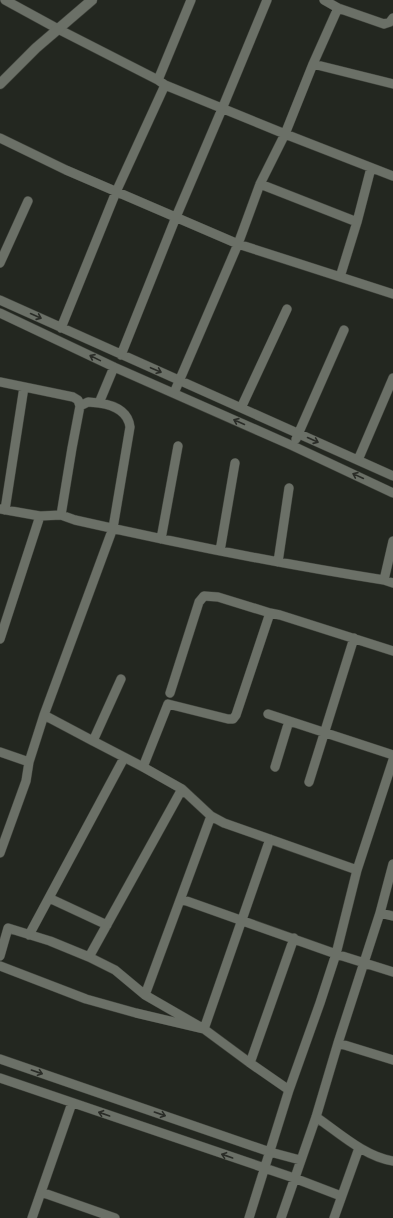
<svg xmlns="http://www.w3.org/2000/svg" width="393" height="1218" font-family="'Roboto Serif',serif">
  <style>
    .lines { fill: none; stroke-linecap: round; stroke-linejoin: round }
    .street-casing { stroke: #41443d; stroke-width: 10 }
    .secondary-casing { stroke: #41443d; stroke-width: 11 }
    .street { stroke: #6b7067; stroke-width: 9 }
    .secondary { stroke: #6b7067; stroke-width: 10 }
    .oneway { stroke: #2a2c27 }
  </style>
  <rect width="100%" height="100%" fill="#232720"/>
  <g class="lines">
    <defs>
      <path id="street" d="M5,0l53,29 100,51 7,5 120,49 108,42
        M324,0l14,8 46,16 6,-2 3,-4
        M313,64l80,20
        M158,80l33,-80
        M0,138l66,32 172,74 155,50
        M260,184l97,38
        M0,263l28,-62
        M340,277l17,-55 14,-54
        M0,300l393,176
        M0,313l114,54 179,79 100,47
        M61,328l55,-136 49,-107
        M121,355l55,-138 46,-108 45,-109
        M0,382l73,15 5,3 2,6
        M174,393l64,-149 22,-60 25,-50 28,-70 25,-56
        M241,408l46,-99
        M296,439l48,-109
        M358,460l35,-82
        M0,509l40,7 21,-1 14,5c102,23 205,44 309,60l9,3
        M5,510l19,-123
        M61,515l11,-67 8,-42 8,-4 11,1
        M161,539l17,-93
        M220,551l15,-88
        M278,562l11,-74
        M384,580l9,-39
        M0,639l40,-123
        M121,679l-28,62 50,26 25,-63 60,15h5l3,-4 34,-102 10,2 113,36
        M170,693l29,-91 5,-6 14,1 52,16
        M268,714l125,41
        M44,715l49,26
        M0,752l29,10
        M275,767l14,-46
        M309,782l45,-144
        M182,789l29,27
        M0,853l26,-72 3,-19 15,-47 69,-187 17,-101c-2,-16 -17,-22 -31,-24l15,-36
        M357,870l36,-110
        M49,898l58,27
        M181,899l155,55 57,18
        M380,913l13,3
        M29,935l95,-177
        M0,956l8,-28 42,13 39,16 26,13 30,25 59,34 46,34 39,27
        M89,957l93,-168 -39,-22
        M0,966l86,33 50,14 68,16 66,-190
        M145,995l66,-179 13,7 133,47 -21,84 -16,49 -31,87 -40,128
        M338,1043l55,17
        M0,1059l270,93 30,8
        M250,1063l44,-125
        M0,1078l294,100 47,18
        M316,1117c22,15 49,40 77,44
        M41,1192l74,26
        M32,1218l40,-115
        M281,1218l35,-101 22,-74 42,-130 13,-49
        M334,1218l25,-70"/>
      <path id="secondary" d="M0,84l36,-36 56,-48"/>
    </defs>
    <!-- street casing -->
    <use href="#street" class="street-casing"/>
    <!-- secondary casing -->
    <use href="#secondary" class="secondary-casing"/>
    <!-- street -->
    <use href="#street" class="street"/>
    <!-- secondary -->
    <use href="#secondary" class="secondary"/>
  </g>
  <!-- one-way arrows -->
  <defs><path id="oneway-shaft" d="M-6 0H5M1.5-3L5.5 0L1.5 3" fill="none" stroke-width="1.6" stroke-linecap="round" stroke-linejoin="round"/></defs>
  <g class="oneway">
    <use href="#oneway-shaft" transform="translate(36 316) rotate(24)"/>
    <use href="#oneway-shaft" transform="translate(95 358) rotate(-154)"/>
    <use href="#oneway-shaft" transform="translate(156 370) rotate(23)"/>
    <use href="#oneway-shaft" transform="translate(239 422) rotate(-156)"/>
    <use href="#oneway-shaft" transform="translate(313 440) rotate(24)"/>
    <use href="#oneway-shaft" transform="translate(358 476) rotate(-155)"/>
    <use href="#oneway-shaft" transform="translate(37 1072) rotate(19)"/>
    <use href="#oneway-shaft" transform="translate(104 1114) rotate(-161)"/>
    <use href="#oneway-shaft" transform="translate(160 1114) rotate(19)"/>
    <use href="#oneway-shaft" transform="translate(227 1156) rotate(-161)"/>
  </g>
</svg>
